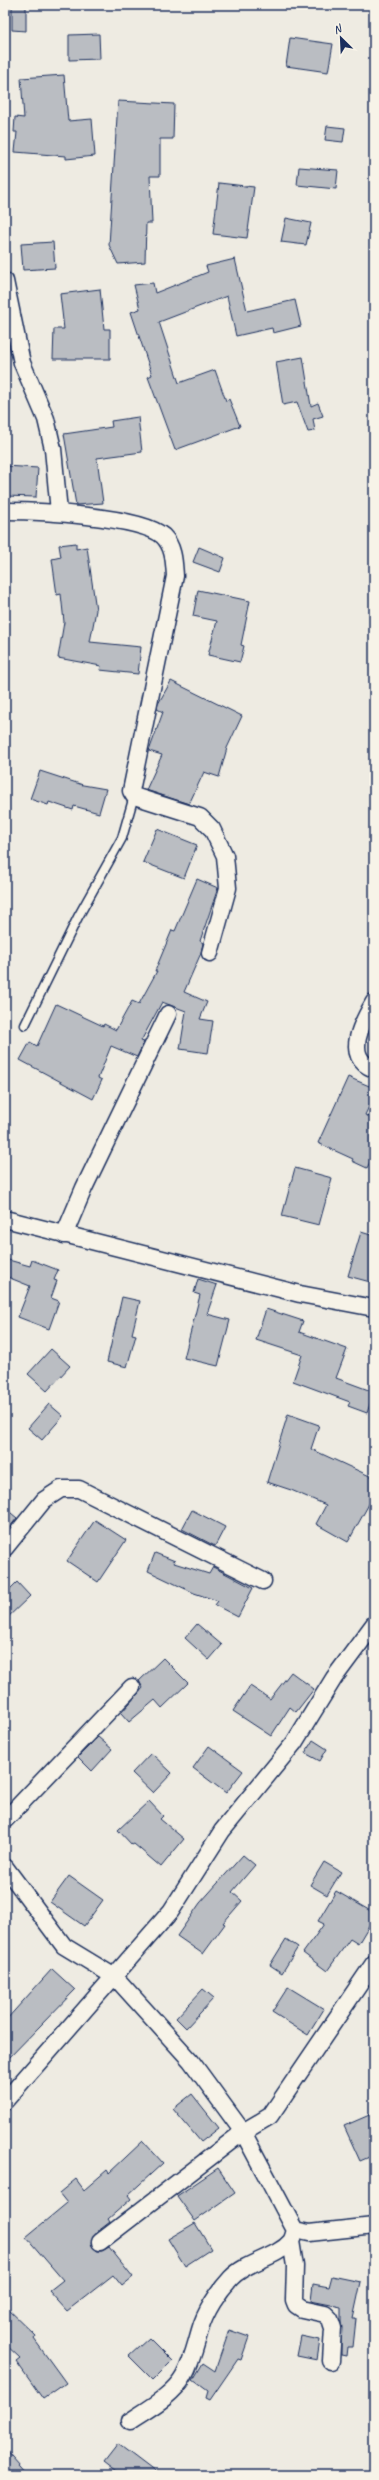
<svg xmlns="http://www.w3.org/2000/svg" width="379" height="2480" font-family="Caveat,sans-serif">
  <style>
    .building { fill: #babdc2; stroke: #1b2f5e }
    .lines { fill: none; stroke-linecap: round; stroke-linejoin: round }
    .lane-casing { stroke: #1b2f5e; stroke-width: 11 }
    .street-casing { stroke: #1b2f5e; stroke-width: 19 }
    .lane { stroke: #f7f3e8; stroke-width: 8 }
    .street { stroke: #f7f3e8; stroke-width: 16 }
  </style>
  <rect width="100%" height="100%" fill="#eeebe2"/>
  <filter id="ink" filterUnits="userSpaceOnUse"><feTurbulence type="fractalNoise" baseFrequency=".025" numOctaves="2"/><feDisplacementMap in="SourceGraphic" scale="8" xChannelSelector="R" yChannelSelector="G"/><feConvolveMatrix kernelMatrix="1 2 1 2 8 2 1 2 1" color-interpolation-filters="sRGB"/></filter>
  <g filter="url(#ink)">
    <!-- building -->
    <path class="building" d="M12,5h14v26l-14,-1z
      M99,34l1,25 -31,1v-25z
      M290,38l43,6 -5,28 -42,-6z
      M64,75l4,46 24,-2 3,37 -29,3v-3l-51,-4 2,-20h-3l1,-15 9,1 -3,-40z
      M118,101l56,3 -1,35h-13v37h-10l2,47h-6l-1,39 -27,2 -9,-19z
      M327,126l18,2 -2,14 -18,-2z
      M299,167l39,3 -2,19 -39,-4z
      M219,183l35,4 -7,51 -34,-4z
      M286,218l25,5 -5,22 -25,-3z
      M53,242l2,26 -32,2 -2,-26z
      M235,259l12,52 48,-11 6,26 -28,7 -1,-5 -36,8 -9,-40 -68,26 20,61 36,-13 11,31 3,-2 11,27 -65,24 -27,-73 4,-2 -21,-63 9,-3 -6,-24 19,-2 2,10 53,-21 -2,-6z
      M100,289l4,40h6v30h-57l1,-30h10l-4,-35z
      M303,357l8,49 7,-3 5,13 -10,3 2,12 -7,1 -11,-30 -14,3 -7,-43z
      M138,417l4,35 -45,6 6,45 -27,2 -12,-71 48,-7 -1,-6z
      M5,466l33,2 -2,29 -31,-1z
      M76,543v6l11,-2 9,63 -6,32 51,5 -3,27 -38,-4 1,-4 -43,-8 6,-36 -3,-28 -4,1 -5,-36 9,-2 -2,-12z
      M199,547l26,11 -5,14 -27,-10z
      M198,590l52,11 -9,44 3,1 -4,16 -32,-7 9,-34 -24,-5z
      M171,681l71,35 -15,32 -8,29 -15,-5 -15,32 -43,-14 16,-35 -13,-4 14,-39 -6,-3 1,-5z
      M40,771l43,14 23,4 -7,24 -25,-7 -1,4 -24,-8 -1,3 -18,-6z
      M157,829l40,16 -13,33 -41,-16z
      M197,879l21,9 -18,53 3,2 -2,10 -17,39 23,10 -7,17 13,2 -5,32 -28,-4 6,-38 -24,-9 -21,39 3,1 -7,15 -26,-11 -13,32 4,2 -9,19 -73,-39 10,-18 7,4 19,-42 47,22 1,-2 12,6 16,-29 7,3 18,-33h-2l17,-41 3,1z
      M348,1077l26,11v8l-9,19 9,4v35l-7,14 -15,-7 1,-2 -35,-16z
      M295,1168l37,10 -13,47 -37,-9z
      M361,1232l13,4v47l-26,-7z
      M5,1259l25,7 2,-6 26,10 -4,10 3,1 -6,17 8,3 -10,28 -31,-12 12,-31 -25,-10z
      M198,1279l19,6 -10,29 23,6 -12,46 -34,-8 16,-63 -6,-2z
      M122,1297l18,4 -8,33 4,1 -9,32 -20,-5z
      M266,1309l37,12 -4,11 48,17 -11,29 38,14 -7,21 -19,-7 2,-4 -57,-21 9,-26 -46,-15z
      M51,1349l19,17 -23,25 -19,-17z
      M49,1404l14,12 -21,24 -14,-12z
      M288,1414l31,11 -8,24 63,29v17l-26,47 -32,-18 10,-19 -35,-15 -24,-8z
      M5,1508l12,10 -12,15z
      M192,1510l33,17 -10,19 -33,-17z
      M95,1520l31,20 -28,42 -31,-21z
      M155,1553l20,8 -1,2 35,11 4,-7 40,21 -15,29 -23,-12 3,-4 -24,-8 -46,-22z
      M17,1582l13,14 -25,24v-26z
      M197,1624l25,21 -13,15 -24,-22z
      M163,1658l25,25 -26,25 -7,-8 -26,22 -8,-9 22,-25 -4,-7z
      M291,1672l23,17 -18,23 -6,-5 -19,29 -38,-25 17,-25 20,13z
      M98,1737l14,12 -20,22 -14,-14z
      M313,1740l14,9 -7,12 -15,-8z
      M209,1746l34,25 -17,22 -33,-25z
      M151,1753l21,20 -19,20 -21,-20z
      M149,1801l14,15 -3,3 24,20 -23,28 -27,-23 -2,1 -14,-15z
      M243,1855l12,10 -23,27 10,9 -19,22 2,1 -22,30 -26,-18 23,-33z
      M324,1862l17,10 -14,23 -17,-10z
      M69,1876l34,24 -19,26 -34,-24z
      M336,1891l38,22v4l-16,27 -8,-5 -23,32 -24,-18 21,-29 -6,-3z
      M286,1939l12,8 -16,26 -12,-8z
      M52,1969l23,21 -70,72v-41z
      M288,1987l36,22 -16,26 -36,-23z
      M203,1989l11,9 -28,30 -10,-10z
      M192,2094l27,34 -18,14 -28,-33z
      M374,2113v42l-14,6 -16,-35z
      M143,2141l20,22 -35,32 3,4 -23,20 2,3 -13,10 -6,11 6,8h5l7,-4 24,30 -11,9 -9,-11 -46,36 -18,-20 14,-11 -37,-43 41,-34 -8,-10 17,-14 8,11 23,-20 2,3z
      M218,2168l17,25 -40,28 -18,-25z
      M195,2223l16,26 -26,17 -17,-27z
      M332,2276l29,6 -8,37h3l-3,28h-6l-1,9 -5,-1v-48l-30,-6 2,-17 16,3z
      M5,2306l31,30 -2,3 32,44 -23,16 -27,-38 4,-3 -15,-14z
      M229,2330l20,7 -8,23 -3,-1 -28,41 -4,-2 2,-7 -15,-11 10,-17 12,8z
      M301,2336l19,4 -3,20 -20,-4z
      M149,2338l23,23 -19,19 -24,-24z
      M118,2444l41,31h-38l-17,-13z
      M5,2448l24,27h-24z"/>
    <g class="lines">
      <defs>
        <path id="lane" d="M25,1025l53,-108 44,-79 12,-42"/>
        <path id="street" d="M5,281l17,82 24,56 7,30 6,63
          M5,511c32,0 135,5 158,25 11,11 11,26 12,40l-44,215 3,5 66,21 12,12 13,27 3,32 -18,65
          M374,1002c-11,19 -32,55 0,67
          M5,1219l295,75 74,14
          M64,1235l20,-47 84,-174
          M5,1548l39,-48 17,-11h18l184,92
          M5,1820l127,-133
          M5,1867l59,79 51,31 76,84 52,71 52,98 14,3 65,-7
          M5,2101l166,-190 51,-80 72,-88 40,-65 40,-54
          M291,2241l4,25 -1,34 2,5 6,4 23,5 5,5 3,9 -2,33
          M100,2242l143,-110 27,-16 104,-153
          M130,2421c18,-12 43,-25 54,-45 8,-15 11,-29 16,-46 5,-18 18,-38 31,-52 16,-17 46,-20 60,-37 2,-3 3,-8 4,-11"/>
      </defs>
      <!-- lane casing -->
      <use href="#lane" class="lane-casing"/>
      <!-- street casing -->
      <use href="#street" class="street-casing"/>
      <!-- lane -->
      <use href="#lane" class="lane"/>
      <!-- street -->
      <use href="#street" class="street"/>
    </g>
  </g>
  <!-- margin -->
  <rect width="379" height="2480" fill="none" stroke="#f7f3e8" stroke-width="20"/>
  <rect x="10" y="10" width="359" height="2460" fill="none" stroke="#1b2f5e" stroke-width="1.5" filter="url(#ink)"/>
  <!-- north arrow -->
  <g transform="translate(341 38) rotate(336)" stroke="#f7f3e8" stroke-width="3" paint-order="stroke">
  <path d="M0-3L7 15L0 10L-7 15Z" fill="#1b2f5e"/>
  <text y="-6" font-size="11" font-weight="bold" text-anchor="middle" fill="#1b2f5e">N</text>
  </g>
</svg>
